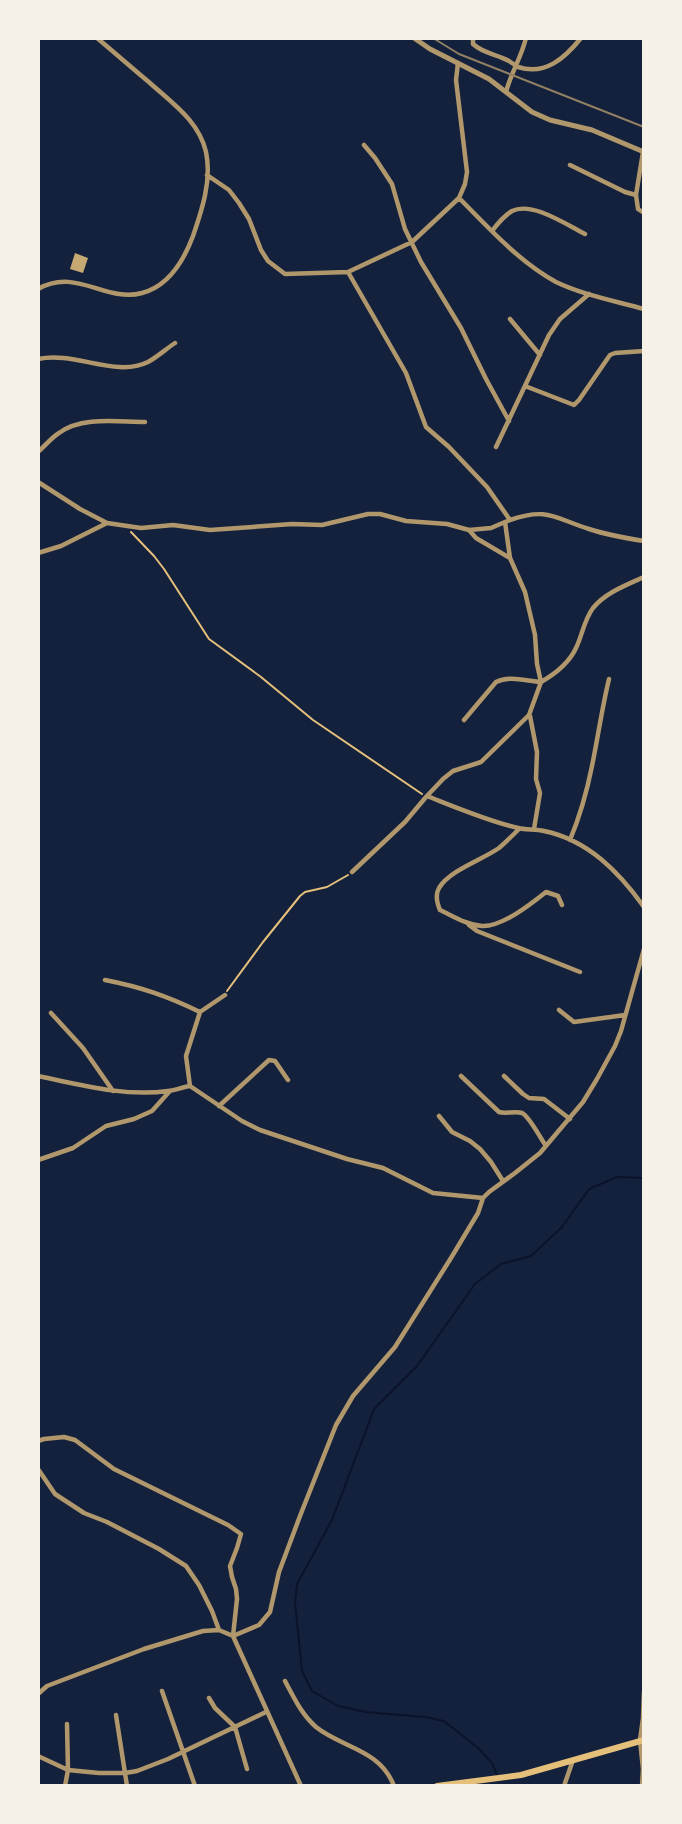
<svg xmlns="http://www.w3.org/2000/svg" width="682" height="1824" font-family="Overpass,sans-serif">
  <style>
    .lines { fill: none; stroke-linecap: round; stroke-linejoin: round }
    .stream { stroke: #0b132b; stroke-width: 2 }
    .building { fill: #c6a872 }
    .path { stroke: #e5c07b; stroke-width: 2 }
    .minor { stroke: #b1986c; stroke-width: 4.5 }
    .tertiary { stroke: #b1986c; stroke-width: 5 }
    .primary { stroke: #e5c07b; stroke-width: 6 }
    .rail { stroke: #918062; stroke-width: 2 }
  </style>
  <rect width="100%" height="100%" fill="#14213d"/>
  <g class="lines">
    <!-- stream -->
    <path class="stream" d="M497,1775l-5,-12 -14,-15 -34,-27 -19,-4 -59,-5 -28,-6 -26,-15 -10,-20 -7,-69 2,-18 35,-64 42,-111 43,-43 58,-82 26,-20 30,-8 31,-29 27,-38 28,-12 27,1"/>
  </g>
  <!-- building -->
  <path class="building" d="M75,253l13,5 -5,15 -13,-4z"/>
  <g class="lines">
    <!-- path -->
    <path class="path" d="M131,532l23,24 10,13 45,70 52,38 52,43 109,74
      M227,991l36,-49 37,-46 5,-4 22,-5 21,-12"/>
    <!-- minor -->
    <path class="minor" d="M473,38v6c11,10 24,10 36,17 3,2 6,4 9,6 27,9 47,-9 63,-29
      M458,63l-2,17 11,92 -2,12 -6,14c30,30 59,63 97,84 27,13 59,19 88,27
      M506,92c5,-19 15,-34 20,-54
      M364,145l11,13 17,26 13,45 16,33 40,66 25,51 23,42
      M643,152l-7,43 2,14 6,4
      M570,165l55,27 11,3
      M207,175l22,15 10,13 10,16 12,31 7,11 17,13 63,-2 64,-30 47,-44
      M492,231c6,-8 12,-15 20,-20 20,-10 55,14 73,23
      M348,272l58,101 20,54 23,20 38,40 23,33c38,-13 44,-2 79,9 18,6 36,9 55,12
      M38,289c38,-22 68,14 104,4 27,-7 42,-33 51,-57 9,-26 19,-56 13,-84 -7,-31 -34,-49 -56,-69 -18,-15 -35,-30 -53,-45
      M510,319l30,36
      M38,359c37,-8 77,19 110,3 9,-5 18,-13 27,-19
      M525,386l49,19 5,-5 31,-45 5,-2 29,-2
      M496,447l53,-112 11,-16 29,-25
      M38,452c7,-6 13,-14 21,-19 23,-17 59,-11 86,-11
      M38,482l42,27 27,14 -46,23 -23,7
      M107,523l34,5 32,-3 37,5 82,-6 30,1 46,-11h12l26,7 41,3 22,6 22,-2 14,-6
      M469,530l7,8 34,20
      M530,716l7,36 -1,27 4,14 -6,36
      M464,720l32,-38c14,-7 30,-1 45,0 14,-8 28,-19 35,-34 6,-12 8,-28 17,-40 12,-15 33,-23 51,-31
      M427,796c28,11 61,25 91,32 8,2 17,1 26,3 44,9 75,41 100,76
      M519,829c-6,6 -13,13 -20,19 -17,12 -49,22 -60,40 -4,7 -2,15 1,22 13,6 27,15 42,16 20,1 49,-22 64,-34l12,4 4,9
      M570,840c10,-24 17,-49 22,-74 6,-29 10,-58 17,-87
      M352,872l53,-50 21,-25 17,-18 10,-8 28,-9 48,-47 12,-33 -4,-18 -2,-29 -10,-43 -15,-34 -5,-36 5,-2
      M469,925l8,6 103,41
      M105,980c36,7 62,16 95,32
      M225,995l-25,17 -14,44 4,30 52,35 18,9 87,29 36,9 50,25 50,5
      M559,1010l15,12 51,-7
      M51,1013l32,35 30,43
      M38,1076c43,9 87,21 130,15 8,-1 15,-4 22,-5
      M461,1076l38,36c6,2 17,-1 23,1 8,4 18,25 24,33
      M504,1076l19,18 6,4 15,1 26,20
      M219,1106l50,-46 6,1 13,19
      M439,1116l13,16 18,9 10,8 11,13 12,19
      M38,1160l35,-12 33,-22 28,-7 18,-8 17,-19
      M38,1441l6,-2 20,-2 11,3 39,29 114,56 13,9 -4,14 -7,18 2,11 4,12 1,10 -4,37 68,150
      M38,1469l17,25 29,19 23,9 52,27 27,17 13,19 13,26 7,19
      M285,1681c9,17 17,34 31,46 26,21 64,22 78,59
      M162,1691l33,95
      M38,1694l9,-8 97,-37 59,-18 16,-1 14,6 26,-11 11,-13 9,-40 21,-56 36,-91 17,-29 42,-49 56,-89 27,-45 5,-15 6,-6 26,-19 25,-20 43,-51 14,-23 18,-33 6,-15 23,-82
      M209,1698l6,10 20,19 12,42
      M116,1715l11,71
      M38,1756l30,14 31,3h26l12,-2 31,-12 98,-47
      M65,1786l3,-16 -1,-46
      M564,1786l9,-26
      M642,1786l1,-17 -3,-29 3,-22 1,-26"/>
    <!-- tertiary -->
    <path class="tertiary" d="M414,38l16,11 59,30 43,33 18,8 42,10 52,22"/>
    <!-- primary -->
    <path class="primary" d="M437,1786l84,-11 123,-35"/>
    <!-- rail -->
    <path class="rail" d="M433,38l26,16 185,73"/>
  </g>
  <!-- border -->
  <rect width="682" height="1824" fill="none" stroke="#f6f1e7" stroke-width="80"/>
</svg>
